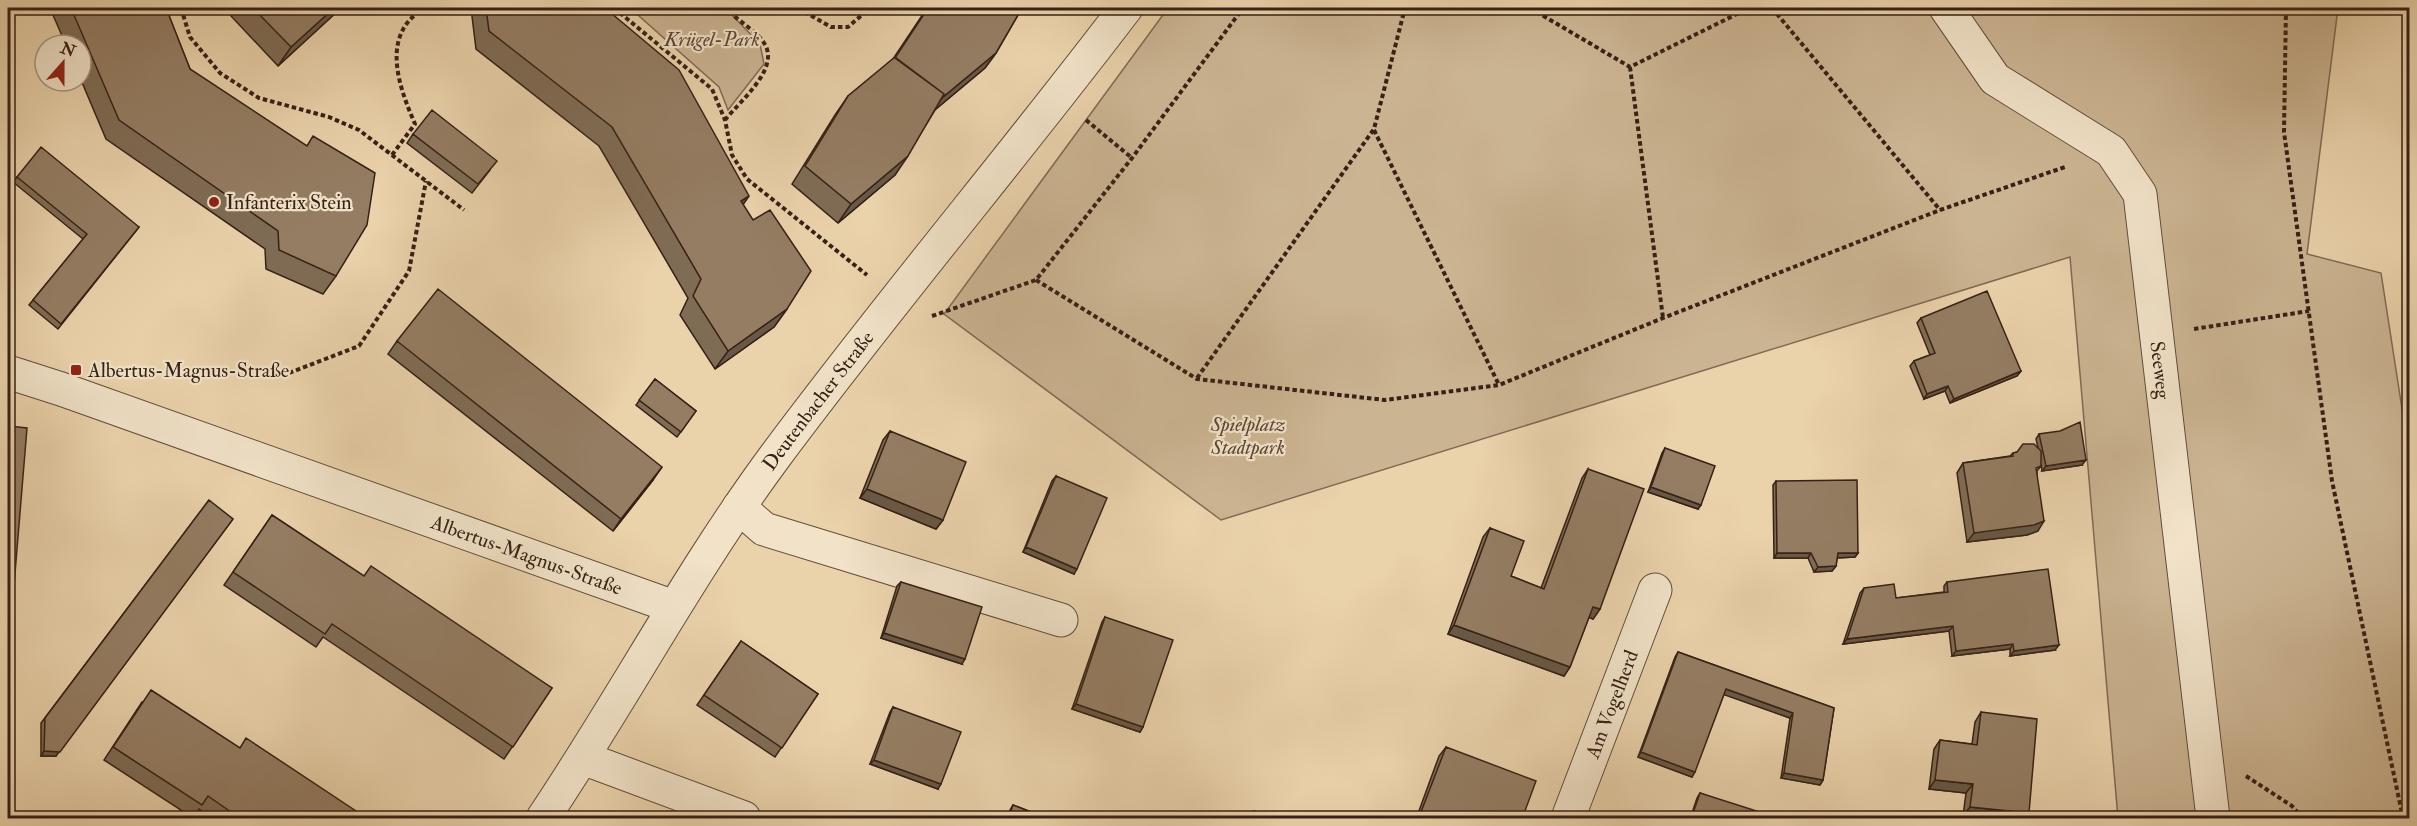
<svg xmlns="http://www.w3.org/2000/svg" width="2417" height="826" font-family="'IM FELL Double Pica',serif">
  <style>
    .green { fill: #cbb492; stroke: #806a54; stroke-width: 1.5 }
    .lines { fill: none; stroke-linecap: round; stroke-linejoin: round }
    .minor-casing { stroke: #634d3b; stroke-width: 35 }
    .path { stroke: #362116; stroke-width: 4; stroke-dasharray: 4.5 3; stroke-linecap: butt }
    .minor { stroke: #f1e2c8; stroke-width: 33 }
    .wall { fill: #7f6c55; stroke: #362116; stroke-width: 1.5 }
    .shaded-wall { fill: #685845; stroke: #362116; stroke-width: 1.5 }
    .building { fill: #947d63; stroke: #362116; stroke-width: 1.5 }
    .poi-dot { fill: #8f2418; stroke: #f1e2c8; stroke-width: 2 }
    .labels { text-anchor: middle; stroke-width: 4.5; stroke-linejoin: round; paint-order: stroke }
    .park-label { font-size: 20px; font-style: italic; fill: #5b4635; stroke: #f1e2c8 }
    .poi-label { font-size: 20px; fill: #362116; stroke: #f1e2c8; text-anchor: start }
    .street-label { font-size: 20px; fill: #362116; stroke: #f1e2c8 }
  </style>
  <rect width="100%" height="100%" fill="#ead2ab"/>
  <filter id="stains"><feTurbulence type="fractalNoise" baseFrequency=".00333" numOctaves="4"/><feColorMatrix values="0 0 0 0 .2 0 0 0 0 .09 0 0 0 0 .02 0 0 0 .5 -.17"/></filter>
  <radialGradient id="worn" r=".72"><stop offset=".6" stop-color="#630" stop-opacity="0"/><stop offset="1" stop-color="#630" stop-opacity=".3"/></radialGradient>
  <!-- green -->
  <path class="green" d="M630,8h98v3l32,33 4,20 -36,46 -9,-23z
    M1168,8h1170l-31,246 74,19 28,181v364h-291l-48,-561 -849,263 -277,-206z"/>
  <g class="lines">
    <defs>
      <g id="minor">
        <path id="s1" d="M1946,8l49,71 116,72 29,43 73,624"/>
        <path id="s2" d="M8,372l53,17 613,218"/>
        <path d="M739,507l25,22 297,91"/>
        <path d="M583,758l161,60"/>
        <path id="s3" d="M543,818c80,-119 147,-247 233,-363 113,-152 236,-297 350,-447"/>
        <path id="s4" d="M1568,818l87,-228"/>
      </g>
    </defs>
    <!-- minor casing -->
    <use href="#minor" class="minor-casing"/>
    <!-- path -->
    <path class="path" d="M181,8l9,29 30,36 39,25 70,19 30,13 105,80
      M614,8l98,81 13,31 7,35 15,24 120,96
      M798,8l33,19h17l22,-19
      M1530,8l100,59 119,-59
      M1772,8l168,202
      M2286,8l-2,124 48,349 71,337
      M1630,67l33,251
      M725,120c15,-19 56,-52 39,-77 -5,-9 -22,-20 -31,-28l1,-7
      M1086,120l46,38
      M1374,130l125,255
      M392,155l23,-31c-16,-37 -36,-90 10,-116
      M1036,280l161,99 188,21 114,-15 164,-67 277,-108 125,-43
      M932,316l104,-36 96,-122 111,-150
      M2194,329l115,-18
      M289,373l70,-27 50,-75 17,-90
      M1197,378l177,-249 31,-121
      M2246,776l46,30 10,12"/>
    <!-- minor -->
    <use href="#minor" class="minor"/>
  </g>
  <!-- wall -->
  <path class="wall" d="M50,8h116l24,61 146,207 -13,18 -57,-25 -1,-20 -159,-110 -25,-59v-35h-15z
    M232,8h109l-63,58 -47,-50z
    M471,8h134l138,197 44,104 -13,18 -59,42 -35,-54 8,-17 -89,-152 -123,-97z
    M927,8h95l-26,45 -11,15 -50,42 -40,65 -57,48 -46,-39 43,-69 13,-19 45,-37z
    M413,134l77,36 -18,23 -65,-50z
    M17,177l122,50 -81,102 -29,-24 54,-66 -70,-57z
    M1921,318l100,53 -4,5 -67,27 -5,-12 -21,8 -14,-33 4,-5 16,-6 -13,-32z
    M397,341l256,139 -40,51 -225,-177z
    M655,379l41,32 -19,26 -41,-32z
    M890,431l53,89 -7,9 -76,-31 23,-58z
    M2039,434l43,31 -40,6 -1,-7v2l-4,5 1,60 -11,4 -60,7 -10,-69 6,-10 47,-7 3,-3 25,-5 -2,-9z
    M1665,448l33,61 -50,-17 14,-39z
    M1588,469l12,140 -7,10 -4,-2 -19,50 -6,9 -116,-42 35,-97 7,-9 21,48 30,12 41,-110z
    M1056,476l18,98 -51,-22 29,-71z
    M1776,481l82,72 -3,4 -18,1 -1,8 -4,5 -18,1 -6,-14h-34l-1,-73z
    M209,500l-153,256h-15v-33z
    M272,515l91,61 189,112 -48,71 -181,-122 -7,10 -92,-62z
    M901,582l61,82 -81,-26 16,-52z
    M1947,582l108,68 -45,6v-7l-58,7 -3,-25 -106,13 17,-51 4,-5 32,10 48,-6v-6z
    M1105,617l38,110 -3,5 -68,-23 30,-87z
    M741,641l77,53 -43,63 -78,-52z
    M1678,652l156,56 -11,72 -3,5 -39,-7 9,-60 -66,-24 -32,83 -54,-20 37,-100z
    M142,702l97,46 129,71h-155l-14,-10 -6,9 -89,-58z
    M893,707l45,82 -68,-25 20,-52z
    M1981,712l48,101 -4,6h-38l-24,-3 3,-23 -37,-4 5,-40 6,-9 32,4 3,-22z
    M1446,747l76,72h-106l23,-63z
    M1700,793l68,26h-78l7,-21z
    M1013,805l36,14h-42l3,-9z"/>
  <!-- shaded-wall -->
  <path class="shaded-wall" d="M334,8h7l-63,58 13,-19z
    M996,53l-11,15 -54,45 11,-15z
    M908,156l-13,19 -57,48 13,-19z
    M749,196l-13,19 5,-14z
    M787,309l-13,18 -59,42 13,-18z
    M2021,371l-4,5 -67,27 4,-4z
    M1948,386l-3,5 -21,8 3,-5z
    M2086,460l-4,5 -40,6 4,-5z
    M662,467l-9,13 -40,51 8,-12z
    M1651,487l50,18 -3,4 -50,-17z
    M867,489l76,31 -7,9 -76,-31z
    M233,519l-177,237h-15l3,-5z
    M2044,521l-6,10 -11,4 -60,7 7,-9z
    M1026,547l51,22 -3,5 -51,-22z
    M1777,553h34l-3,5h-34z
    M1838,553h20l-3,4 -20,1z
    M1836,566l-4,5 -18,1 4,-5z
    M1593,607l7,2 -7,10 -7,-3z
    M1454,625l116,42 -6,9 -116,-42z
    M1953,626l-4,5 -106,13 4,-5z
    M884,633l81,26 -3,5 -81,-26z
    M2013,644l-3,5 -58,7 4,-5z
    M2059,645l-4,5 -45,6 4,-5z
    M1726,689l67,24 -3,5 -68,-24z
    M1076,704l67,23 -3,5 -68,-23z
    M1641,752l54,20 -3,5 -54,-20z
    M874,760l67,24 -3,5 -68,-25z
    M1784,773l39,7 -3,5 -39,-7z
    M1935,780l38,4 -7,9 -37,-4z
    M1970,807l59,6 -4,6h-38l-24,-3z
    M1421,812l17,7h-22z"/>
  <!-- building -->
  <path class="building" d="M71,8h95l24,61 117,77 6,-10 62,37 -8,52 -31,51 -57,-26 -1,-19 -159,-111z
    M253,8h81l-43,39z
    M486,8h119l74,62 70,126 -8,5 12,19 17,-10 41,61 -24,38 -59,42 -35,-55 8,-17 -89,-152 -123,-96z
    M928,8h94l-26,45 -53,44 1,-3 -49,-36z
    M895,57l49,37 -36,62 -57,48 -46,-38 43,-70z
    M432,110l65,51 -19,23 -65,-50z
    M41,147l98,80 -78,97 -28,-24 54,-66 -70,-57z
    M438,289l224,178 -41,52 -224,-178z
    M1987,291l34,80 -67,28 -6,-13 -21,8 -13,-33 21,-8 -14,-35z
    M655,379l41,32 -15,21 -42,-32z
    M2080,422l6,38 -40,6 -7,-32 21,-3z
    M8,426l19,2 -19,230z
    M890,431l76,31 -23,58 -76,-31z
    M2023,444h11l7,7v15l-5,2 8,53 -10,4 -60,8 -11,-70 50,-7v-3l4,-1z
    M1665,448l50,18 -14,39 -50,-18z
    M1588,469l56,20 -44,120 -7,-2 -23,60 -116,-42 36,-97 34,13 -13,35 33,13z
    M1056,476l51,22 -30,71 -51,-22z
    M1857,480l1,73h-20l-2,13 -18,1 -7,-14h-34l-1,-72z
    M209,500l24,19 -173,233 -16,-1 1,-33z
    M272,515l92,61 7,-10 181,122 -39,59 -181,-123 -7,10 -92,-62z
    M2048,569l11,76 -45,6 -1,-7 -57,7 -3,-25 -106,13 17,-51 30,-4 2,14 52,-6 -1,-10z
    M901,582l81,25 -17,52 -81,-26z
    M1105,617l68,23 -30,87 -67,-23z
    M741,641l77,53 -36,54 -78,-53z
    M1678,652l156,56 -11,72 -39,-7 9,-60 -67,-24 -31,83 -54,-20z
    M151,690l89,58 6,-10 122,81h-127l-33,-23 -6,9 -89,-58z
    M893,707l68,25 -20,52 -67,-24z
    M1981,712l56,7 -8,94 -59,-6 3,-23 -38,-4 5,-40 37,5z
    M1446,747l90,34 -14,38h-84l-17,-7z
    M1700,793l69,22 -1,4h-50l-3,-1 2,1h-26z
    M1013,805l36,14h-41z
    M1254,811l21,8h-24z"/>
  <!-- markers -->
  <g class="poi-dot">
    <circle cx="214" cy="202" r="6"/>
    <rect x="70" y="364" width="12" height="12" rx="3"/>
  </g>
  <g class="labels">
    <!-- park labels -->
    <g class="park-label">
      <text x="712" y="46">Krügel-Park</text>
      <text x="1248" y="431">Spielplatz<tspan x="1248" dy="23">Stadtpark</tspan></text>
    </g>
    <!-- poi labels -->
    <g class="poi-label">
      <text x="226" y="209">Infanterix Stein</text>
      <text x="88" y="377">Albertus-Magnus-Straße</text>
    </g>
    <!-- street labels -->
    <g class="street-label">
      <text dy="7" stroke="none"><textPath href="#s1" startOffset="452">Seeweg</textPath></text>
      <text dy="7" stroke="none"><textPath href="#s3" startOffset="500">Deutenbacher Straße</textPath></text>
      <text dy="7" stroke="none"><textPath href="#s2" startOffset="550">Albertus-Magnus-Straße</textPath></text>
      <text dy="7" stroke="none"><textPath href="#s4" startOffset="122">Am Vogelherd</textPath></text>
    </g>
  </g>
  <!-- margin -->
  <rect width="2417" height="826" fill="none" stroke="#ead2ab" stroke-width="30"/>
  <rect x="9" y="9" width="2399" height="808" fill="none" stroke="#362116" stroke-width="3"/>
  <rect x="15" y="15" width="2387" height="796" fill="none" stroke="#362116" stroke-width="1.5"/>
  <!-- north arrow -->
  <g transform="translate(63 63) rotate(21)"><circle r="28" fill="#f1e2c8" stroke="#a69581" stroke-width="1.5"/>
  <path d="M0-4.5L10 22L0 15L-10 22Z" fill="#8f2418"/>
  <text y="-9" font-size="16" font-weight="bold" text-anchor="middle" fill="#362116">N</text>
  </g>
  <rect width="100%" height="100%" filter="url(#stains)"/>
  <rect width="100%" height="100%" fill="url(#worn)"/>
</svg>
